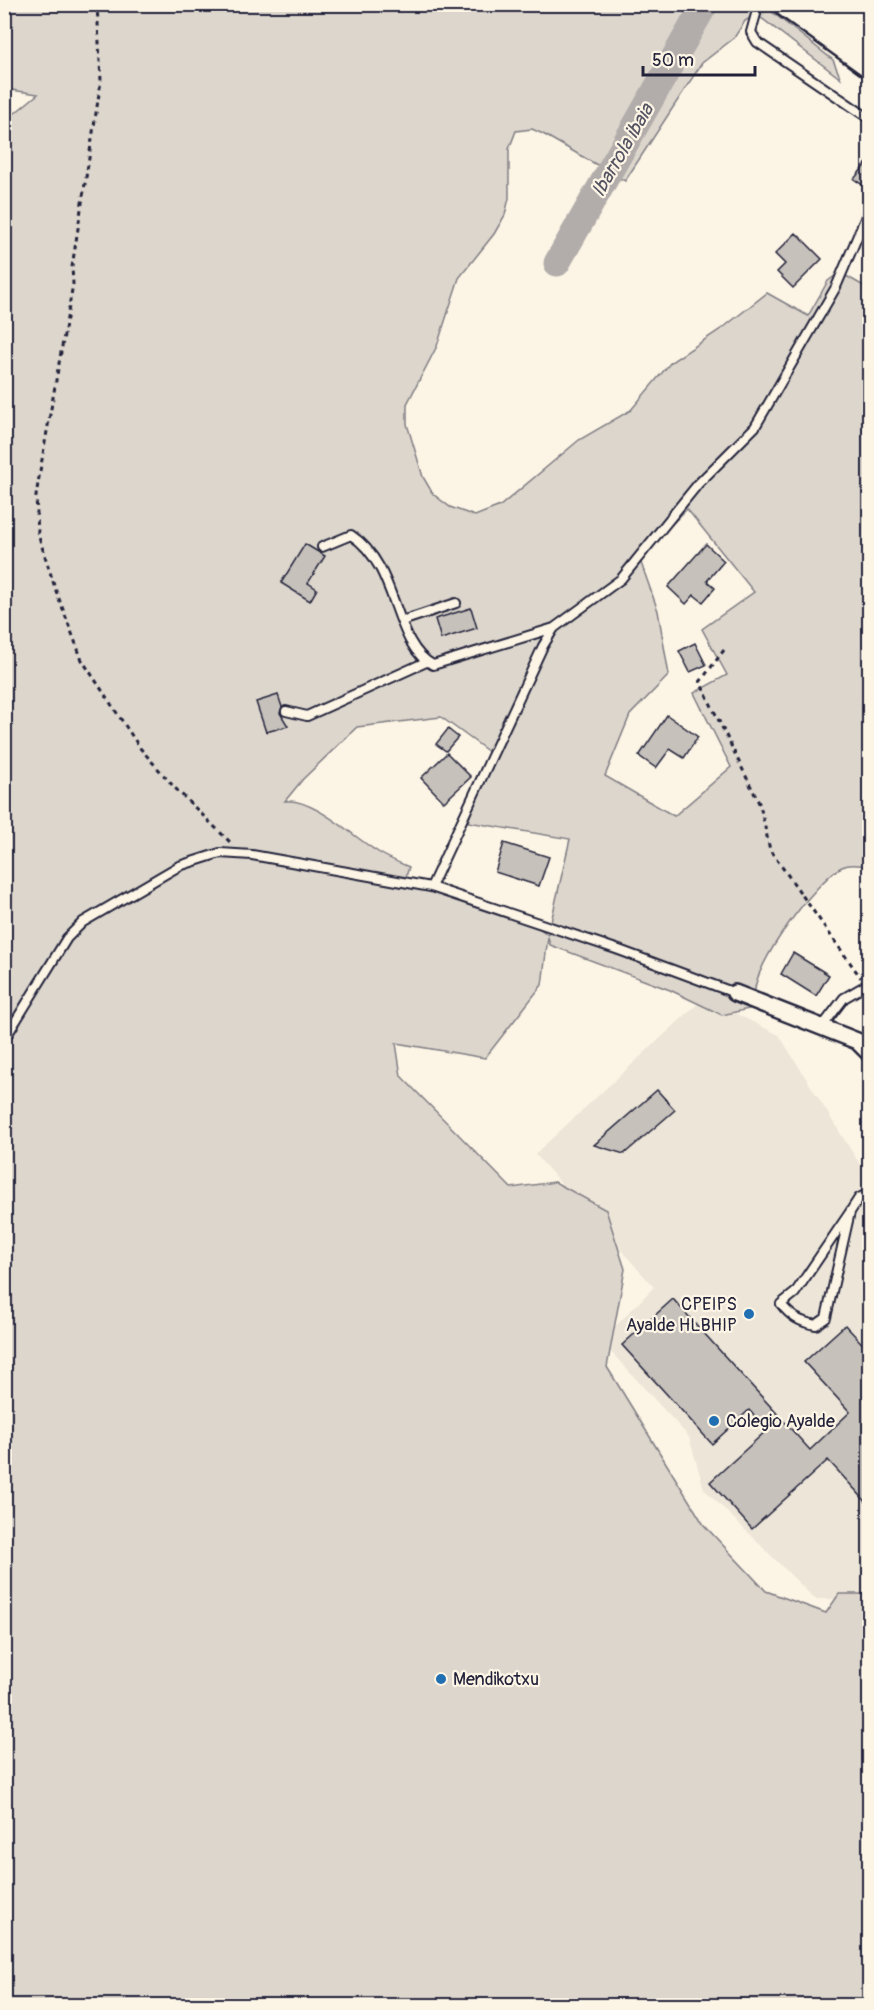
<svg xmlns="http://www.w3.org/2000/svg" width="874" height="2010" font-family="Pangolin,sans-serif">
  <style>
    .built { fill: #ece5d8 }
    .green { fill: #dcd6cc; stroke: #7f7c84; stroke-width: 1.5; fill-rule: evenodd }
    .lines { fill: none; stroke-linecap: round; stroke-linejoin: round }
    .river { stroke: #b2adab; stroke-width: 27 }
    .building { fill: #c6c1bb; stroke: #22223b; stroke-width: 1.5 }
    .street-tunnel { stroke: #d0cbc3; stroke-width: 15; stroke-dasharray: 15 8; stroke-linecap: butt }
    .lane-casing { stroke: #22223b; stroke-width: 12 }
    .street-casing { stroke: #22223b; stroke-width: 20 }
    .highway-casing { stroke: #22223b; stroke-width: 32 }
    .path { stroke: #22223b; stroke-width: 3; stroke-dasharray: 4.5 4.5; stroke-linecap: butt }
    .lane { stroke: #fcf5e5; stroke-width: 8 }
    .street { stroke: #fcf5e5; stroke-width: 15 }
    .highway { stroke: #fcf5e5; stroke-width: 27 }
    .poi-dot { fill: #1f6fb2; stroke: #fcf5e5; stroke-width: 2 }
    .labels { text-anchor: middle; stroke-width: 4.5; stroke-linejoin: round; paint-order: stroke }
    .poi-label { font-size: 18px; fill: #22223b; stroke: #fcf5e5; text-anchor: start }
    .water-label { font-size: 20px; font-style: italic; fill: #545362; stroke: #fcf5e5 }
  </style>
  <rect width="100%" height="100%" fill="#fcf5e5"/>
  <filter id="ink" filterUnits="userSpaceOnUse"><feTurbulence type="fractalNoise" baseFrequency=".0167" numOctaves="2"/><feDisplacementMap in="SourceGraphic" scale="12" xChannelSelector="R" yChannelSelector="G"/><feConvolveMatrix kernelMatrix="1 2 1 2 8 2 1 2 1" color-interpolation-filters="sRGB"/></filter>
  <g filter="url(#ink)">
    <!-- built -->
    <path class="built" d="M704,998l75,37 83,133 7,2v429h-54l-111,-110 -15,-52 -88,-96 53,-54 -119,-133z"/>
    <!-- green -->
    <path class="green" d="M5,4l758,1 70,55 8,19 -85,-65 -11,7 -11,17 -32,25 -77,118 -82,-47 -11,-5 -16,2 -7,18v49l-4,17 -11,19 -35,44 -22,68 -30,58v20l16,53 10,17 17,13 25,9 25,-10 79,-66 52,-30 40,-48 53,-35 43,-34 41,23 20,-35 8,-6 12,2 21,12v578c-8,-2 -18,-4 -27,0 -24,11 -91,100 -87,127 1,4 5,9 7,12l-40,9 -52,-25 -120,-45 -2,-8 -6,48 -57,73 -89,-15 5,33 110,112 44,-6 51,28 19,59 -18,98 97,158 62,66 60,22 13,-19h30v411h-864l-1,-1883 34,-28 -33,-5zM687,509l67,83 -52,37 25,46 -33,18 37,74 -57,49 -69,-40 25,-61 39,-40 -11,-64 -19,-54zM441,717l48,35 -21,70 102,17 -22,96c-30,-27 -103,-38 -144,-52l5,-16c-12,-5 -24,-10 -34,-17 -22,-14 -64,-53 -90,-49l18,-22 54,-52z"/>
    <g class="lines">
      <!-- river -->
      <path class="river" d="M557,263l148,-259"/>
    </g>
    <!-- building -->
    <path class="building" d="M870,159v31l-16,-11z
      M796,233l26,26 -29,29 -16,-16 8,-8 -10,-10z
      M305,544l20,12 -17,27 9,6 -7,12 -29,-18z
      M706,544l18,17 -17,20 8,7 -12,14 -9,-7 -8,9 -18,-17z
      M471,608l6,20 -36,11 -6,-20z
      M695,643l11,22 -16,7 -11,-21z
      M278,695l4,12 -2,6 8,13 -22,6 -10,-30z
      M667,715l31,22 -14,21 -14,-9 -14,19 -17,-12z
      M448,729l10,8 -12,14 -10,-7z
      M447,753l24,24 -27,25 -23,-24z
      M504,843l45,14 -10,29 -44,-14z
      M793,953l36,22 -13,21 -35,-22z
      M657,1090l18,20 -51,44 -30,-9z
      M673,1299l137,151 40,-38 -46,-50 41,-37 25,27v154l-42,-46 -76,69 -42,-47 57,-52 -18,-20 -37,34 -90,-99z"/>
    <g class="lines">
      <!-- street-tunnel -->
      <path class="street-tunnel" d="M756,14l7,-10"/>
      <defs>
        <path id="lane" d="M756,14l-5,18 6,10 113,77
          M322,547l29,-12c49,32 41,109 82,130l121,-37
          M402,621l54,-18
          M286,711l21,5 119,-54
          M431,887l112,-241 11,-18 67,-49 77,-95 57,-57 81,-140 34,-80
          M822,1027l22,-29 26,-15
          M4,1040l63,-102 16,-16 96,-56 41,-13 32,2 179,32 188,63 116,43
          M850,1212l-24,106 -10,7c-16,-3 -25,-8 -35,-21l14,-11 55,-81 9,-14 11,-5"/>
        <path id="street" d="M735,993l122,48 13,13"/>
        <path id="highway" d="M788,4l82,59
          M827,4l43,32
          M865,4l5,4"/>
      </defs>
      <!-- lane casing -->
      <use href="#lane" class="lane-casing"/>
      <!-- street casing -->
      <use href="#street" class="street-casing"/>
      <!-- highway casing -->
      <use href="#highway" class="highway-casing"/>
      <!-- path -->
      <path class="path" d="M97,4l4,77 -29,186 1,17 -33,187 -4,25 2,38 18,57 26,69 58,88 34,39 56,55
        M724,650l-24,32 60,123 10,45 91,128"/>
      <!-- lane -->
      <use href="#lane" class="lane"/>
      <!-- street -->
      <use href="#street" class="street"/>
      <!-- highway -->
      <use href="#highway" class="highway"/>
    </g>
  </g>
  <!-- markers -->
  <g class="poi-dot">
    <circle cx="749" cy="1314" r="6"/>
    <circle cx="714" cy="1421" r="6"/>
    <circle cx="441" cy="1679" r="6"/>
  </g>
  <g class="labels">
    <!-- poi labels -->
    <g class="poi-label">
      <text x="737" y="1310" text-anchor="end">CPEIPS<tspan x="737" dy="21">Ayalde HLBHIP</tspan></text>
      <text x="726" y="1427">Colegio Ayalde</text>
      <text x="453" y="1685">Mendikotxu</text>
    </g>
    <!-- water labels -->
    <g class="water-label">
      <text transform="translate(622 150) rotate(-60)" y="7">Ibarrola ibaia</text>
    </g>
  </g>
  <!-- margin -->
  <rect width="874" height="2010" fill="none" stroke="#fcf5e5" stroke-width="24"/>
  <rect x="12" y="12" width="850" height="1986" fill="none" stroke="#22223b" stroke-width="2" filter="url(#ink)"/>
  <!-- scale -->
  <path d="M643 66v9h112v-9" fill="none" stroke="#22223b" stroke-width="3"/>
  <text x="652" y="66" font-size="18" fill="#22223b" stroke="#fcf5e5" stroke-width="4.5" paint-order="stroke">50 m</text>
</svg>
